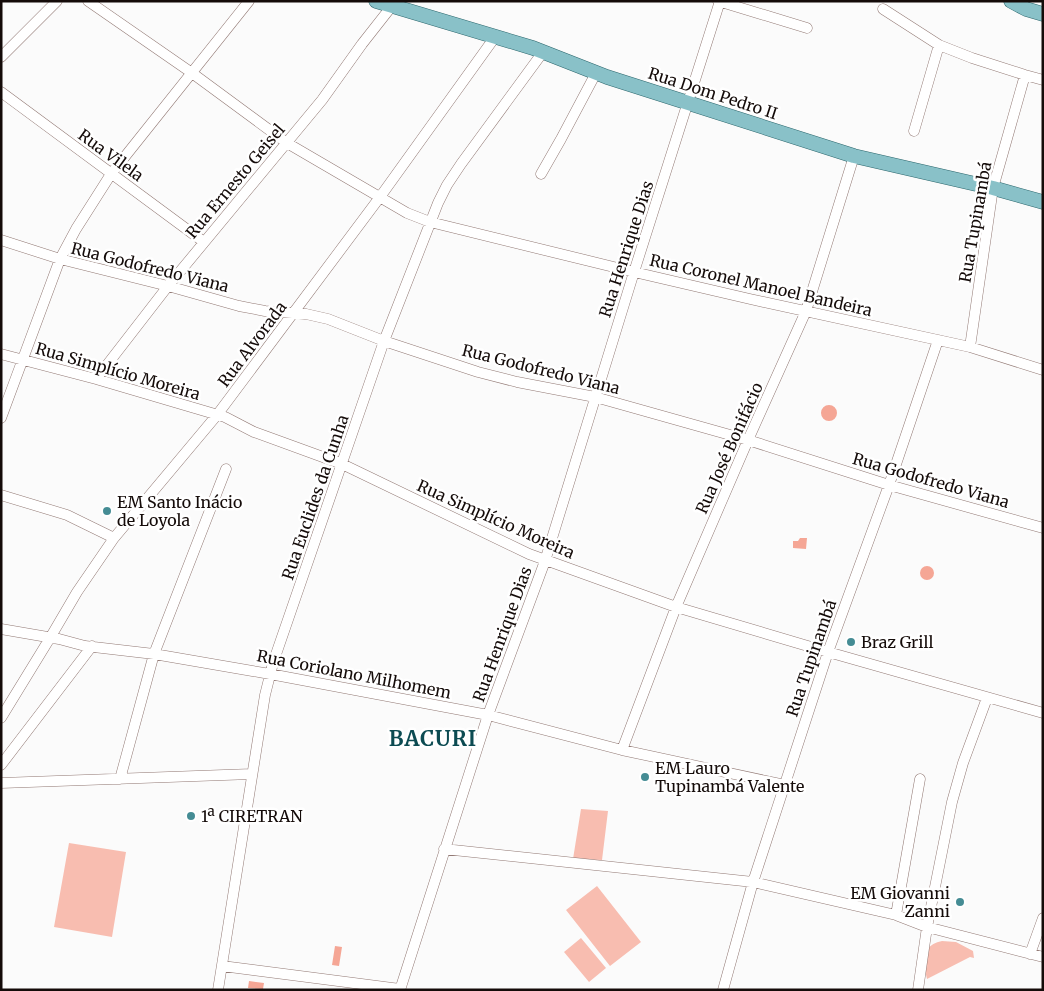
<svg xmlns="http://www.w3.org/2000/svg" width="1044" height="991" font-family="Merriweather,serif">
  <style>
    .green { fill: #f8bdb0 }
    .water { fill: #f5a695 }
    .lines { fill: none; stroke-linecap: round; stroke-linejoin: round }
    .minor-casing { stroke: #927974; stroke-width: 11 }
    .major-casing { stroke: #2d676d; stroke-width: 15 }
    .minor { stroke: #fff; stroke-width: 10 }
    .major { stroke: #89c1c8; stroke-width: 14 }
    .poi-dot { fill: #458c94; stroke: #fff; stroke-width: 2 }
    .labels { text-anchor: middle; stroke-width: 5; stroke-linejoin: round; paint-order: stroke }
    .street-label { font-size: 16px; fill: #140b09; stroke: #fff }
    .poi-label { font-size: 16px; fill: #140b09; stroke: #fff; text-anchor: start }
    .district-label { font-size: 21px; font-weight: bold; letter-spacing: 1px; fill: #0c4b52; stroke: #fff }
  </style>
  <rect width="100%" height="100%" fill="#fbfbfb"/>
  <!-- green -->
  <path class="green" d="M581,809l27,2 -6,49 -29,-1z
    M69,843l57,9 -14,85 -58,-10z
    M597,886l44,56 -31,24 -44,-56z
    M581,938l25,30 -17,14 -25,-30z
    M942,941l14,1 17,9 1,7 -4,-1 -43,22c-4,-18 -7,-33 15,-38z"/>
  <!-- water -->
  <path class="water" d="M821 413a8 8 0 1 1 16 0a8 8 0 1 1-16 0Z
    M800,538h7l-1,11 -13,-1v-7h5z
    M920 573a7 7 0 1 1 14 0a7 7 0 1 1-14 0Z
    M335,946l7,1 -3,19 -7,-1z
    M249,981l15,2 -1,6 -15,-1z"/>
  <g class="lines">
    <defs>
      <path id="minor" d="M88,1l104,72 95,70 120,70 23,9 204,50 116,27 220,48 73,23
        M718,1l89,27
        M883,9l56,36 33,13 53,17 18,5
        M1,57l56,-56
        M1,92l203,150
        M914,131l25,-86
        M541,174l20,-35 35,-66
        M1,240l59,19 108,27 71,20 26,5 41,3 22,5 56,22 94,31 39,10 78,15 153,43 141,45 154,43
        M970,347l23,-159 32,-113
        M1,354l95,25 129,38 29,15 88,32 187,90 147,53 152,45 215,61
        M96,379l72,-93 154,-186 40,-56 33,-42
        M1,418l59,-159 16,-30 35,-55 138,-173
        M1,495l66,20 47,23
        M1,629l58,10 26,7 69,8 116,20 218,41 134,35 163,35
        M1,718l49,-80 27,-46 37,-54 103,-123 163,-218 115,-160
        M622,750l54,-143 72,-167 58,-129 48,-155
        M1,765l91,-119
        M120,779l34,-125 72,-185
        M1,783l251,-9
        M444,849l309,33 143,33 31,12 116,30
        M896,915l24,-136
        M1030,954l13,-36
        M222,966l178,23
        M218,990l47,-295 8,-32 111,-322 54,-138 9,-18 14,-21 82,-112
        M400,990l88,-275 57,-154 89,-289 86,-271
        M723,990l30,-108 75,-230 61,-167 49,-145
        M918,990l9,-63 25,-125 11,-39 24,-65"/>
      <path id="major" d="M376,1l157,47 74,29 247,79 139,32 50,14
        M1011,1l15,8 17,5"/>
    </defs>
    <!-- minor casing -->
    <use href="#minor" class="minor-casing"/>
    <!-- major casing -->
    <use href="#major" class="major-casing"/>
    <!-- minor -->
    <use href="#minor" class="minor"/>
    <!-- major -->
    <use href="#major" class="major"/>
  </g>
  <!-- markers -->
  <g class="poi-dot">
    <circle cx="107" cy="511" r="5"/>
    <circle cx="851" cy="642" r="5"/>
    <circle cx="645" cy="777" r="5"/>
    <circle cx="191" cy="816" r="5"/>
    <circle cx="960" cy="902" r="5"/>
  </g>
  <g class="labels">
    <!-- street labels -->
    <g class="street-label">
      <text transform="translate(713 93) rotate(18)" y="6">Rua Dom Pedro II</text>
      <text transform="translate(111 155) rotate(36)" y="6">Rua Vilela</text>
      <text transform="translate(235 181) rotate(-50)" y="6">Rua Ernesto Geisel</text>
      <text transform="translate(975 222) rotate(-80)" y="6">Rua Tupinambá</text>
      <text transform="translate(626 249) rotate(-72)" y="6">Rua Henrique Dias</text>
      <text transform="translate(150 267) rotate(14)" y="6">Rua Godofredo Viana</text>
      <text transform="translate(761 285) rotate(13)" y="6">Rua Coronel Manoel Bandeira</text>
      <text transform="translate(252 344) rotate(-53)" y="6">Rua Alvorada</text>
      <text transform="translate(541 369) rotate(14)" y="6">Rua Godofredo Viana</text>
      <text transform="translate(118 371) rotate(16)" y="6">Rua Simplício Moreira</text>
      <text transform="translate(729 448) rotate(-66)" y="6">Rua José Bonifácio</text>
      <text transform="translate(931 480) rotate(16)" y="6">Rua Godofredo Viana</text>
      <text transform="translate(315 497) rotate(-71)" y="6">Rua Euclides da Cunha</text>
      <text transform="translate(496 519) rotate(24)" y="6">Rua Simplício Moreira</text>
      <text transform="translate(502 634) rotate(-70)" y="6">Rua Henrique Dias</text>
      <text transform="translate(811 658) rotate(-71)" y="6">Rua Tupinambá</text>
      <text transform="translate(354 674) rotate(11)" y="6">Rua Coriolano Milhomem</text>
    </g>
    <!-- poi labels -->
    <g class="poi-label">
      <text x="117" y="508">EM Santo Inácio<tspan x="117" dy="18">de Loyola</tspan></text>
      <text x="861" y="648">Braz Grill</text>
      <text x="655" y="774">EM Lauro<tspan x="655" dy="18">Tupinambá Valente</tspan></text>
      <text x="201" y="822">1ª CIRETRAN</text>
      <text x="950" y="899" text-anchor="end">EM Giovanni<tspan x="950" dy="18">Zanni</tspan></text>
    </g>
    <!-- district labels -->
    <g class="district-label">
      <text x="433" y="746">BACURI</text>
    </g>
  </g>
  <!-- border -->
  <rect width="1044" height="991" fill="none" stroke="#140b09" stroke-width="5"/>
</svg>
